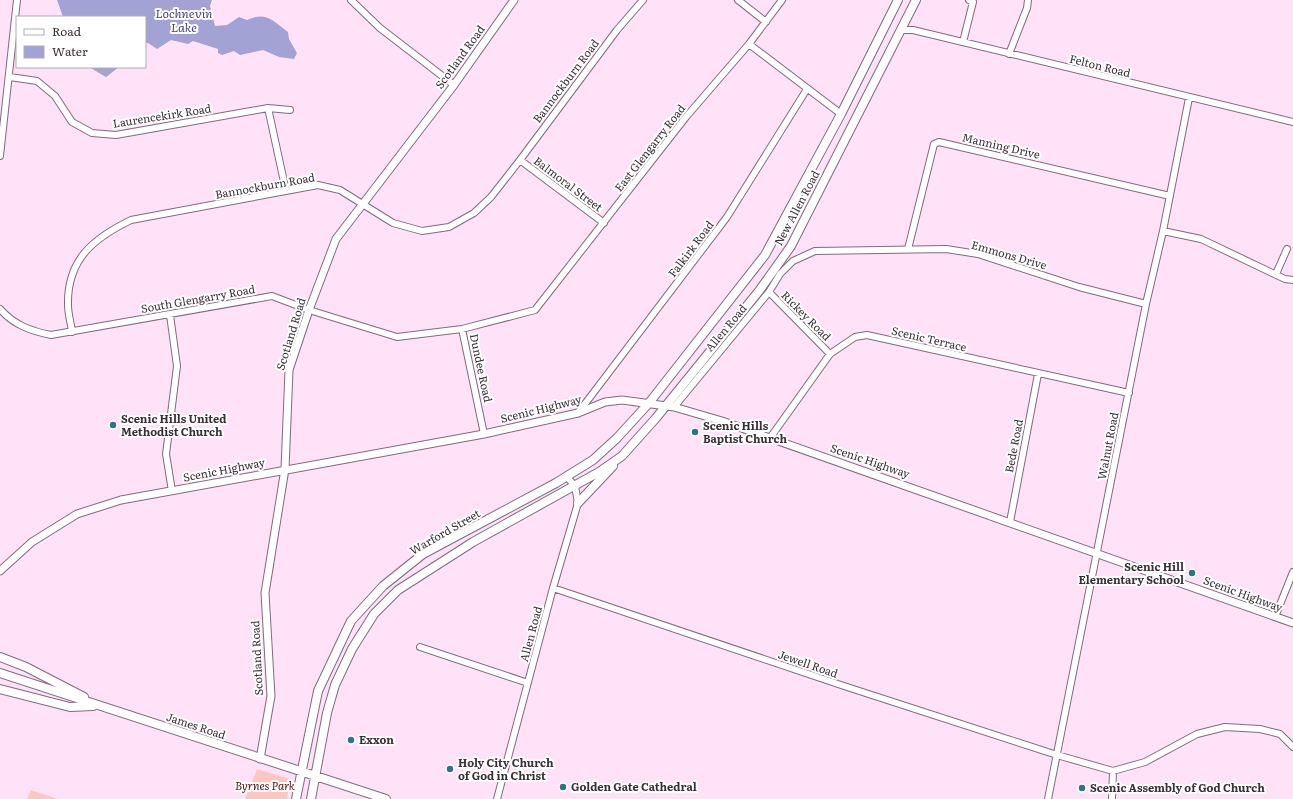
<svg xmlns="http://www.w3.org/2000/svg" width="1293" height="799" font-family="Literata,serif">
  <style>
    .green { fill: #fdc7c0 }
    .water { fill: #a3a2d5 }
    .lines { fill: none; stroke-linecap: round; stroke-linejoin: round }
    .minor-casing { stroke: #826a7c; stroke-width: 8 }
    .tertiary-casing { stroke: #826a7c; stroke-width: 9 }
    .secondary-casing { stroke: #826a7c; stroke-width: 10 }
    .minor { stroke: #fff; stroke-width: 6 }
    .tertiary { stroke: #fff; stroke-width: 7 }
    .secondary { stroke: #fff; stroke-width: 8 }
    .poi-dot { fill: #2d7580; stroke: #fff; stroke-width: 1.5 }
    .labels { text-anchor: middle; stroke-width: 4; stroke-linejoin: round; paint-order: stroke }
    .street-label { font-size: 11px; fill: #3a2f37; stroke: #fff }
    .poi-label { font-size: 11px; font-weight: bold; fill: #3a2f37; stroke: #fff; text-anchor: start }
    .park-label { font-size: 11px; font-style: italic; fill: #510a0a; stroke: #fff }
    .water-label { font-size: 12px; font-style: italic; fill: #474280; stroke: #fff }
  </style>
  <rect width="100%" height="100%" fill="#ffe2f7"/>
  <!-- green -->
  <path class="green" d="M257,769l33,10 -3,20h-42z
    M31,790l27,9h-31z"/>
  <!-- water -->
  <path class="water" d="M57,0h155l-2,6 5,20 12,-1 12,-8 8,3c19,-9 26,1 41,12l1,7 8,14 -3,6 -15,-2 -16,-7 -23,5 -6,-4 -12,4 -4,-2v-4l-25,-8 -5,3 -17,-4 -14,9 -9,-6h-3v-26h-82z
    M89,67h30l-13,10z"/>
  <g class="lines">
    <defs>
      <path id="minor" d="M351,0l29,28 74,57
        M738,0l28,22
        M902,30h11l380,92
        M963,42l10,-40 -4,-2
        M749,44l92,70
        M1009,54l18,-46 1,-8
        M10,77l27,4 18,15 17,26 20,11 24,2 152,-27 22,2
        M268,108l18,83
        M0,156l17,-156
        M520,160l84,63
        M1163,231l38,8 84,40 8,1
        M908,249l26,-105 5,-2 231,54
        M1276,274l11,-25
        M769,292l61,62
        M0,309c14,16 31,22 51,26l221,-39 37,14 88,27 65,-8 73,-19 151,-193 63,-73 33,-44
        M170,315l7,51 -11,88 6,37
        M462,329l22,105
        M72,332c-1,-9 -4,-18 -4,-27 -1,-46 26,-67 63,-85l187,-35 22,5 53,33 29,8 27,-4 25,-14 17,-16 29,-37 97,-130 26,-30
        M674,407l95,-115 11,-18 13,-13 22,-10 131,-2 32,5 101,33 67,17
        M578,413l149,-196 80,-128
        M770,438l60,-84 25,-17 12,-2 262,58
        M1010,522l28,-148
        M553,588l294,99 210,68 56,16 32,-9 52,-28 28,-7 35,2 20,5 13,13
        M1275,617l18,-45
        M420,647l108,36
        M497,799l56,-211 25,-85 -3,-17 -8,-9
        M1048,799l98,-495 17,-73 26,-133
        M1112,799l1,-28"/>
      <path id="tertiary" d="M0,571l32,-29 45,-28 44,-14 363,-66 94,-21 27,-11 17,-2 52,7 48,14 571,202
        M260,759l11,-63 -6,-103 20,-124 4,-99 20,-60 27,-71 118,-154 60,-85"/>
      <path id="secondary" d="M578,503l35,-37
        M0,657l26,10 58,30
        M0,673l386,126
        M0,689l70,18 23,-1
        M296,799l22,-108 33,-70 32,-35 40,-32 133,-71 37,-23 24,-22 32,-35 116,-148 76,-141 57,-114
        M311,799l16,-86 8,-28 17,-36 22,-35 24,-24 75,-48 126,-70 23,-16 34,-38 103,-127 32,-45 125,-246"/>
    </defs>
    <!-- minor casing -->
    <use href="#minor" class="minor-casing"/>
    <!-- tertiary casing -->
    <use href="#tertiary" class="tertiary-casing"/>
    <!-- secondary casing -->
    <use href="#secondary" class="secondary-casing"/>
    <!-- minor -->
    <use href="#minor" class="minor"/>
    <!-- tertiary -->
    <use href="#tertiary" class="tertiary"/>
    <!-- secondary -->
    <use href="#secondary" class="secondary"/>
  </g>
  <!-- markers -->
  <g class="poi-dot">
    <circle cx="113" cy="425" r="4"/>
    <circle cx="695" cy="432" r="4"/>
    <circle cx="1192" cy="573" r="4"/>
    <circle cx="351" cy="740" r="4"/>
    <circle cx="450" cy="769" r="4"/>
    <circle cx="563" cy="787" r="4"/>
    <circle cx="1082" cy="788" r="4"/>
  </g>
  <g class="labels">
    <!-- street labels -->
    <g class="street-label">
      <text transform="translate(460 57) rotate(-54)" y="4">Scotland Road</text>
      <text transform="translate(1100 66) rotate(14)" y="4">Felton Road</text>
      <text transform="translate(566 81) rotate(-53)" y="4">Bannockburn Road</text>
      <text transform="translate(162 116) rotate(-9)" y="4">Laurencekirk Road</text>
      <text transform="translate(1001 146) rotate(13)" y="4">Manning Drive</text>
      <text transform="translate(650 148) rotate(-52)" y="4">East Glengarry Road</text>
      <text transform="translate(568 184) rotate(37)" y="4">Balmoral Street</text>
      <text transform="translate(265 186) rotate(-10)" y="4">Bannockburn Road</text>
      <text transform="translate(797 208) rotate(-62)" y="4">New Allen Road</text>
      <text transform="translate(691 249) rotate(-53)" y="4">Falkirk Road</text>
      <text transform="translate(1009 255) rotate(16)" y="4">Emmons Drive</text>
      <text transform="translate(198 299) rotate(-10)" y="4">South Glengarry Road</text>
      <text transform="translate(806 316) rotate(45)" y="4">Rickey Road</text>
      <text transform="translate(726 328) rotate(-50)" y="4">Allen Road</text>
      <text transform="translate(291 334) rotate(-73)" y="4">Scotland Road</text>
      <text transform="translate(929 339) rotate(13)" y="4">Scenic Terrace</text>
      <text transform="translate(481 368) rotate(78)" y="4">Dundee Road</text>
      <text transform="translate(541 409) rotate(-14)" y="4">Scenic Highway</text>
      <text transform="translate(1014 446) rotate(-79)" y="4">Bede Road</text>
      <text transform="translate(1108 446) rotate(-79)" y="4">Walnut Road</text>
      <text transform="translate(870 461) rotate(19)" y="4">Scenic Highway</text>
      <text transform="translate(224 470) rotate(-11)" y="4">Scenic Highway</text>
      <text transform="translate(445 532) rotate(-30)" y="4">Warford Street</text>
      <text transform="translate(1243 594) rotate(20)" y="4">Scenic Highway</text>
      <text transform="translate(531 634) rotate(-75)" y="4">Allen Road</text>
      <text transform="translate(257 658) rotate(-93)" y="4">Scotland Road</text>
      <text transform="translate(808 664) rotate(19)" y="4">Jewell Road</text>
      <text transform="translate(196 726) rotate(18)" y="4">James Road</text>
    </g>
    <!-- poi labels -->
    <g class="poi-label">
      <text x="121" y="423">Scenic Hills United<tspan x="121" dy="13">Methodist Church</tspan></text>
      <text x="703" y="430">Scenic Hills<tspan x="703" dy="13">Baptist Church</tspan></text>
      <text x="1184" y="571" text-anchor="end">Scenic Hill<tspan x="1184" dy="13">Elementary School</tspan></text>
      <text x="359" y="744">Exxon</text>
      <text x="458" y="767">Holy City Church<tspan x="458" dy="13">of God in Christ</tspan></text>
      <text x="571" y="791">Golden Gate Cathedral</text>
      <text x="1090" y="792">Scenic Assembly of God Church</text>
    </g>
    <!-- park labels -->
    <g class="park-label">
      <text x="265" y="790">Byrnes Park</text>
    </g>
    <!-- water labels -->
    <g class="water-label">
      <text x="184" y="18">Lochnevin<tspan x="184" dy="14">Lake</tspan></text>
    </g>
  </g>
  <!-- legend -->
  <rect x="16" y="16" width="130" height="52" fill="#ffffff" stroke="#b0acaf"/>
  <rect x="24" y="29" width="20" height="6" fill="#ffffff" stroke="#b0acaf"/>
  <text x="52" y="36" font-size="12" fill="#3a2f37">Road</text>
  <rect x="24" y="46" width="20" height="12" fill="#a3a2d5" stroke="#b0acaf"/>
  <text x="52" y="56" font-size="12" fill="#3a2f37">Water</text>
</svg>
